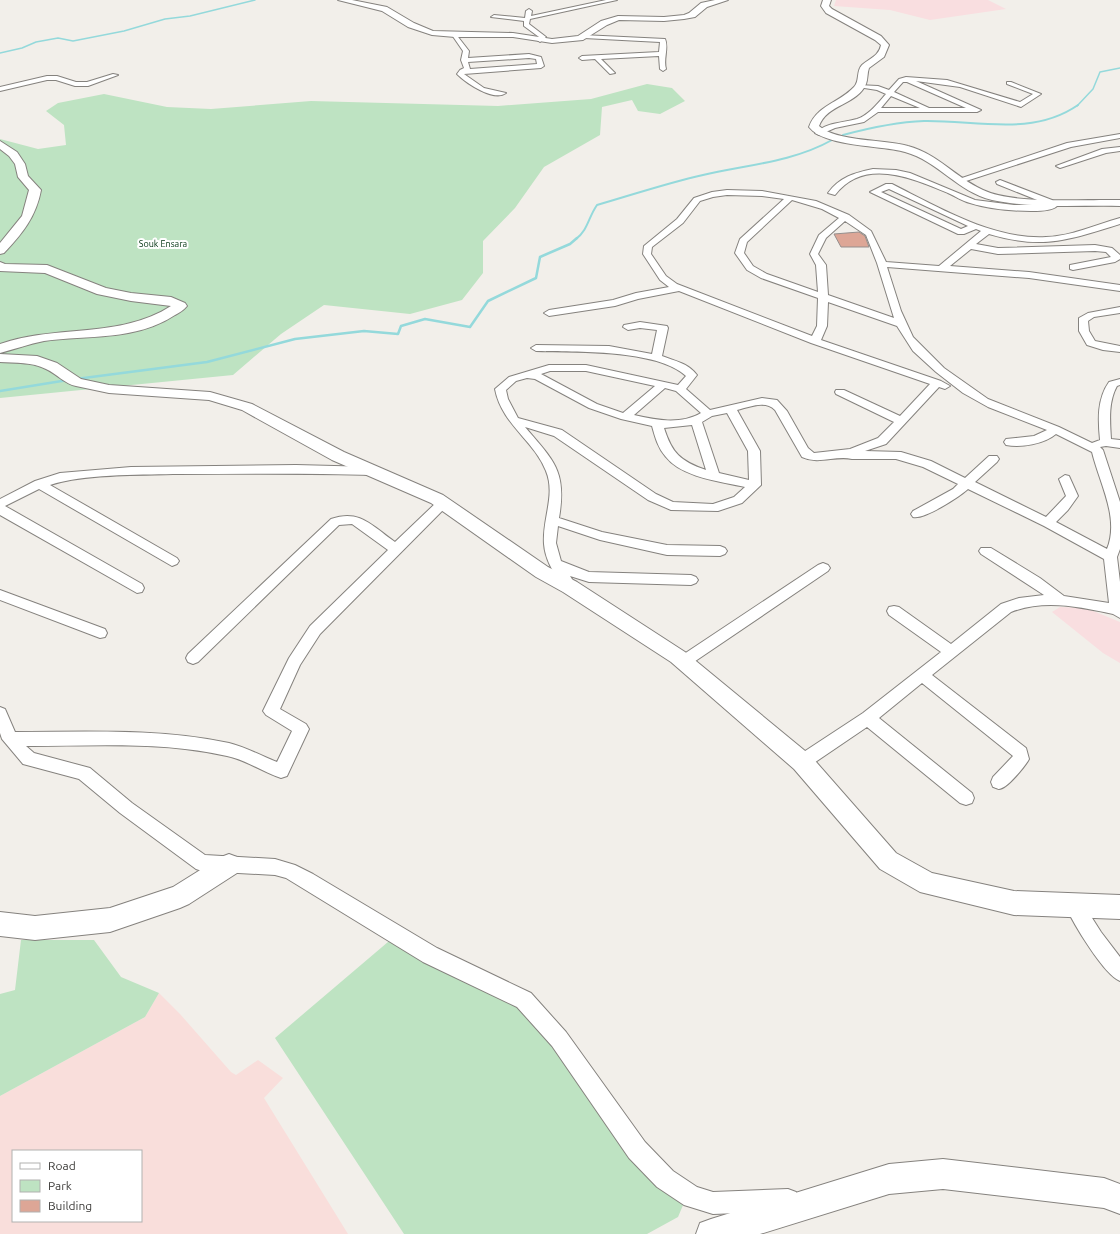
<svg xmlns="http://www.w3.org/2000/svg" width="1120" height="1234" font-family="Ubuntu,sans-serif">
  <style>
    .education { fill: #f9dee0 }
    .medical { fill: #f9dedb; fill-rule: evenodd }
    .green { fill: #bee3c2 }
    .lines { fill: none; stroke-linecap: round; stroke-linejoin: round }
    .stream-far2 { stroke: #94d9db; stroke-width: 1.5 }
    .stream-far1 { stroke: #94d9db; stroke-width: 2 }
    .stream { stroke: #94d9db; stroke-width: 2.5 }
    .building { fill: #dda696; stroke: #958f8d }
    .street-casing { stroke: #85827e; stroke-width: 2 }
    .secondary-casing { stroke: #85827e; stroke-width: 2 }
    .street { fill: #fff; fill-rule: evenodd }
    .secondary { fill: #fff; fill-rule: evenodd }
    .labels { text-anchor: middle; stroke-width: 4; stroke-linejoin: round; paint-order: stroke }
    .far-park-label { font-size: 9px; fill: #013310; stroke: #fff }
  </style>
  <rect width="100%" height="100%" fill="#f2efea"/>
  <!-- education -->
  <path class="education" d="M836,0h152l18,9 -76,11 -40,-10 -56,-4z
    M1060,607l26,1 34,14v41l-17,-10 -51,-41z"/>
  <!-- medical -->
  <path class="medical" d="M159,993l21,21 51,58 5,3 22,-15 25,18 -19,20 84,136h-348v-138l145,-79zM13,1151h128v70h-128z"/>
  <!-- green -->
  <path class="green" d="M647,84l25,4 13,13 -25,13 -22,-3 -6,-11 -30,7 -2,28 -56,32 -29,41 -32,33v32l-21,27 -52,14 -86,-9 -43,29 -48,41 -233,23v-259l38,10 28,-4 -2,-20 -18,-14 12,-8 46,-9 63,13 44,2 100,-8 187,5 93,-7z
    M395,936l130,70 164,185 -11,26 -31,17h-243l-129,-196z
    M21,940h73l27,37 38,16 -14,24 -145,79v-102l15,-4z"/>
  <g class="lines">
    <!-- stream-far2 -->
    <path class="stream-far2" d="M0,53l22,-5 14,-6 22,-4 15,3 51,-10 41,-12 25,-3 65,-16
      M1077,106l16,-17 7,-17 20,-4"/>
    <!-- stream-far1 -->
    <path class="stream-far1" d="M843,135c26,-7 54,-13 81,-14 52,-1 108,16 154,-16
      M576,239c12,-9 12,-21 21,-34 35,-10 70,-22 106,-30 43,-10 90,-13 129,-35"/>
    <!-- stream -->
    <path class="stream" d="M76,379l131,-17 88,-23 69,-8 34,3 3,-8 24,-7 45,8 18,-26 48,-23 4,-21 30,-13 7,-6
      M0,391l68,-11"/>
  </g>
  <!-- building -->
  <path class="building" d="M859,232l6,4 4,11h-28l-7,-13z"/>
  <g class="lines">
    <defs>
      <path id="street" d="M606,0h11l-87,19 -1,5 17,13 -6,5 -3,-2 2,-3 -15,-11v-5l-33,-4 3,-2 31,3 1,-7 3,-2 3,2 -1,5z
        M455,33l14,18 -1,7 61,-4 12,3 3,9 -3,2 -77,6 20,14 22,5c-12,9 -40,-10 -49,-19l3,-4 4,-2 -3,-8 2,-9 -11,-16zM529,58l7,1 1,5 -67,5 -2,-7z
        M582,35l83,4c4,9 -2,20 1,30l-3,2 -3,-2 -1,-13 -58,3 14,14 -5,1 -15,-15 -13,1 -3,-2 3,-2 77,-4 1,-10 -76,-4 -3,-2z
        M113,74l5,1 -30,11h-13l-19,-6h-9l-47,11v-4l47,-11h10l19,6h11z
        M906,77l41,3 73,22 13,-8 -26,-10v-2h4l30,12 -20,13 -61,-20 -44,-6 65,29 -4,2h-99l-14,10 -29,6 -16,7 -4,-2c12,-11 28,-10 42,-14 12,-4 21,-16 29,-25l-9,-4 -19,-3v-2l20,1 11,4 10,-11zM903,82h4l59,26h-37l-35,-16zM891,96l29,12h-39z
        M1120,134v4l-49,9 -108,35 -7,-2 111,-37z
        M1120,147v4l-14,2 -46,15 -4,-2 46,-17z
        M873,169l23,1 14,3 65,27 39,5 33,-1 -50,-20 -1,-2 4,-2 52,20 5,6c-5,5 -19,5 -26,5 -20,0 -42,-2 -61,-8 -8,-2 -15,-7 -22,-10 -36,-15 -84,-36 -113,2l-7,-2c12,-16 26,-20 45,-24z
        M886,184h6c46,23 101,56 154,53 26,-1 49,-12 74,-19v6c-52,16 -77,26 -131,10l-13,10 22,4 97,-3 17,3 8,7v4l-5,3 -42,8 -3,-1v-4l41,-8 -5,-5 -11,-1 -97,3 -27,-5 -21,17 79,6 91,13v6l-91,-13 -142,-11 14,44 12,26 31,31 44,31 71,28 33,16 8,-3c-2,-20 -3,-41 9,-58l11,-3v6l-3,1c-9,16 -7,36 -6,53l9,1v8l-14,-2 -6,1 3,3 17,52v47l-3,8 3,25v36l-7,-4c-34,-7 -68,-15 -102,-2l-79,63 94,73 3,11c-3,6 -22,30 -30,30 -1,0 -5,-2 -6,-2l-2,-5 2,-5 20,-21 -91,-73 -43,35 93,75 2,5 -2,5 -6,2 -6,-2 -93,-76 -59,40 -6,2 -6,-2 -2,-5 2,-5 67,-44 78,-61 -52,-37 -2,-4 2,-4 5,-1 5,1 52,37 50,-40 18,-6 25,-3 -63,-41 -2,-3 2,-3h10l49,30 24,18 45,7 -5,-44 -60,-33 -76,-37c-9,8 -44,31 -55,28l-2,-3 2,-3 40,-22 5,-5 -35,-17 -27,-8h-44c-16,-4 -33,6 -50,-2l-27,-47c-10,-10 -25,-3 -38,0l23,41 1,34 -19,18 -24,8 -47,-1 -23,-10 -94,-64 -29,-9c29,34 42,44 34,91l43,14 65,13 53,1 5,2 2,3 -2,3 -5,2 -53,-1 -67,-15 -42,-14 -2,17 5,18 28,11 102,3 5,2 2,3 -2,3 -5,2 -102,-3 -19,-6 7,11 -2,4 -5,1 -5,-1c-9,-15 -20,-30 -21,-47 -2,-25 12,-49 2,-73 -12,-31 -44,-46 -51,-82l14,-12 40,-12h37l92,20 8,-9c-29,-27 -111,-24 -150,-25l-5,-3 5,-3 73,1 43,8 5,-24 -17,-2 -12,2 -5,-3 1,-2 16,-3 27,4 1,2 -6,28c13,5 26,7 35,19l-11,14 24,21 52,-12 15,2 10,11 21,37 6,5 36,-4 28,-11 16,-16 -58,-28 -1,-2 1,-2h8l56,26 30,-32 -119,-41 -132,-52 -41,8 -23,7 -66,10 -5,-3 5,-3 64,-10 23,-7 33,-6 -9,-7 -17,-26 1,-8 33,-27 17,-21 18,-6 15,-2 35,1 54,10 33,14 22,16 15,31 53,4 42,-35 -5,-2 -12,5h-6l-88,-42zM889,189l79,37 -7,3 -80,-37zM727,195l35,1 22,3 -44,40 -5,14 12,17 14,8 57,20 -1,28 -5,10 -135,-52 -11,-8 -15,-22 1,-7 31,-24 17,-22 13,-4zM792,200l30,9 17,9 -20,17 -9,19 6,11 2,27 -51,-18 -14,-8 -9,-13 3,-11zM845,221l21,14 11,28 17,55 -66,-23 -2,-30 -8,-11 8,-16zM828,302l69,24 16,25 23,21 27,21 25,14 59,23 -13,6 -28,3 -2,3 2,3c15,3 38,-1 50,-11l36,18c7,30 28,66 15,97l-51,-27 12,-12 10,-14 -9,-20 -4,-1 -6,4 7,17 -20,21 -71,-35 22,-20 2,-3 -2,-3h-8l-24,22 -34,-17 -30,-9 -36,-1 21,-7 53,-57 6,2 5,-3 -9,-5 -120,-41 6,-14zM550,371h36l69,15 -32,27 -26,-9 -56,-30zM527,378l8,1 54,29 32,11 31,7c3,11 6,22 14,31 15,20 56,25 79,30l-11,10 -21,7 -40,-2 -17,-8 -94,-64 -44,-12 -10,-19 -2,-9 10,-9zM665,388l11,3 25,22c-21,12 -45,7 -67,2zM727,413l21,38 1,29 -30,-7 -17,-51 10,-6zM692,425l14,45c-26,-9 -34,-17 -42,-42z
        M1120,307v6l-26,4 -6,4 1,10 6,10 25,5v6l-17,-2 -16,-5 -8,-14v-13l9,-5z
        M296,465l77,2 6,4 -6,4c-67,-2 -133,-1 -200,-1 -36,1 -90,0 -123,11l127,73 2,3 -2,3 -5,2 -133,-77 -34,17 137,78 2,4 -2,4 -5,1 -137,-78v-16l35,-18 25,-8 71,-6z
        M443,499l4,1 2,3 -2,3 -127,128 -20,31 -20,44 26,15 3,5 -22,47 -6,2c-18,-6 -35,-18 -54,-22 -65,-15 -134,-10 -201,-10l8,7 56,15 42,35 73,52 70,4 20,6 18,9 124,74 94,45 35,39 79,110 28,29 24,16 16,5 75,-3 8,3 3,8 -3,8 -8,3 -75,3 -29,-9 -27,-18 -28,-29 -77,-112 -35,-39 -94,-45 -137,-84 -11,-3 -73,-4 -6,-2 -76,-56 -41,-34 -56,-15 -21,-25 -2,-6v-26l5,2 10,23c71,0 144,-4 214,11 16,4 33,13 48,19l15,-31 -26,-16 -3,-4 26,-53 21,-32 78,-76 -36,-26 -13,1 -141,137 -5,2 -5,-2 -2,-4 2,-4 143,-135c29,-10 41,7 64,23l44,-42z
        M823,563l5,2 2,3 -2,3 -140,95 -5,2 -5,-2 -2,-4 2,-4 140,-93z
        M0,590l105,39 2,4 -2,4 -5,1 -100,-38z
        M1074,896l6,3 21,33 19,25v24c-16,-6 -47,-58 -55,-76l3,-6z"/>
      <path id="secondary" d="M338,0h14l35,7 27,16 19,8 80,2 39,6 26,-3 23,-15 17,-5 46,1 20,-2 5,-2 12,-10 14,-3h13l-21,7 -12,10 -11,2 -20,2 -45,-1 -12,5 -24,15 -31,3 -39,-6h-58l-23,-2 -24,-8 -26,-16z
        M823,0h8l-2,6 3,3 49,27 8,9 -5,12 -15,11c-2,5 -1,11 -3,16 -9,21 -39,20 -47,42 18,16 65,13 89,20 30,8 48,32 75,44 32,15 101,9 137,10v6c-42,-1 -86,3 -128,-6 -34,-8 -54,-39 -87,-48 -24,-7 -81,-5 -96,-25 8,-22 30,-24 45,-40 6,-6 2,-16 8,-22 8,-7 17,-9 19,-20l-6,-5 -49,-27 -5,-7z
        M0,141l17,11 8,12 3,12 13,14c-5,27 -19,44 -37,63l-4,1v-11l22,-27 7,-26 -11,-13 -3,-13 -6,-8 -9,-7z
        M0,262l5,2 42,1 59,23 25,5 40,4 14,6 2,3c-3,4 -8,7 -12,9 -39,26 -87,20 -131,26 -15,3 -29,8 -44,12v-9c57,-20 120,-5 171,-38l-40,-5 -34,-7 -52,-21 -45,-2z
        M0,354l37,2 20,7 24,16 28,6 101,7 42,12 92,48 99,43 105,72 29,15 108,70 125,103 86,98 36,20 82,18 106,4v24l-106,-4 -94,-23 -40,-23 -86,-100 -123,-107 -108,-70 -27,-15 -105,-74 -99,-43 -90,-50 -33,-10 -100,-7 -33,-7c-11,-2 -19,-12 -30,-17 -14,-7 -30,-6 -46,-7z
        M229,854l8,3 4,8 -4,8 -48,31 -9,4 -70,24 -75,8 -35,-4v-24l35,4 75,-8 63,-21 48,-30z
        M943,1159l161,19 16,6v30l-16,-6 -161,-19 -54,5 -129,40h-64l4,-11 11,-4 178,-55z"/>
    </defs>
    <!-- street casing -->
    <use href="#street" class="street-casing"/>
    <!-- secondary casing -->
    <use href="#secondary" class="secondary-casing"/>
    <!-- street -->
    <use href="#street" class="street"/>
    <!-- secondary -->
    <use href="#secondary" class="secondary"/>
  </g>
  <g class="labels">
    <!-- far-park labels -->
    <g class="far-park-label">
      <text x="163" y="247">Souk Ensara</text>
    </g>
  </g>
  <!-- legend -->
  <rect x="12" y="1150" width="130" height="72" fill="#ffffff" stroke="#b1b1b0"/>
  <rect x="20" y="1163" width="20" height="6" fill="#ffffff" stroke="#b1b1b0"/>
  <text x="48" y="1170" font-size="12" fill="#3c3b39">Road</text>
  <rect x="20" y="1180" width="20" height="12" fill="#bee3c2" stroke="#b1b1b0"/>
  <text x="48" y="1190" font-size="12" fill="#3c3b39">Park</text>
  <rect x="20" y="1200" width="20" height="12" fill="#dda696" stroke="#b1b1b0"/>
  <text x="48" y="1210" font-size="12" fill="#3c3b39">Building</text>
</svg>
